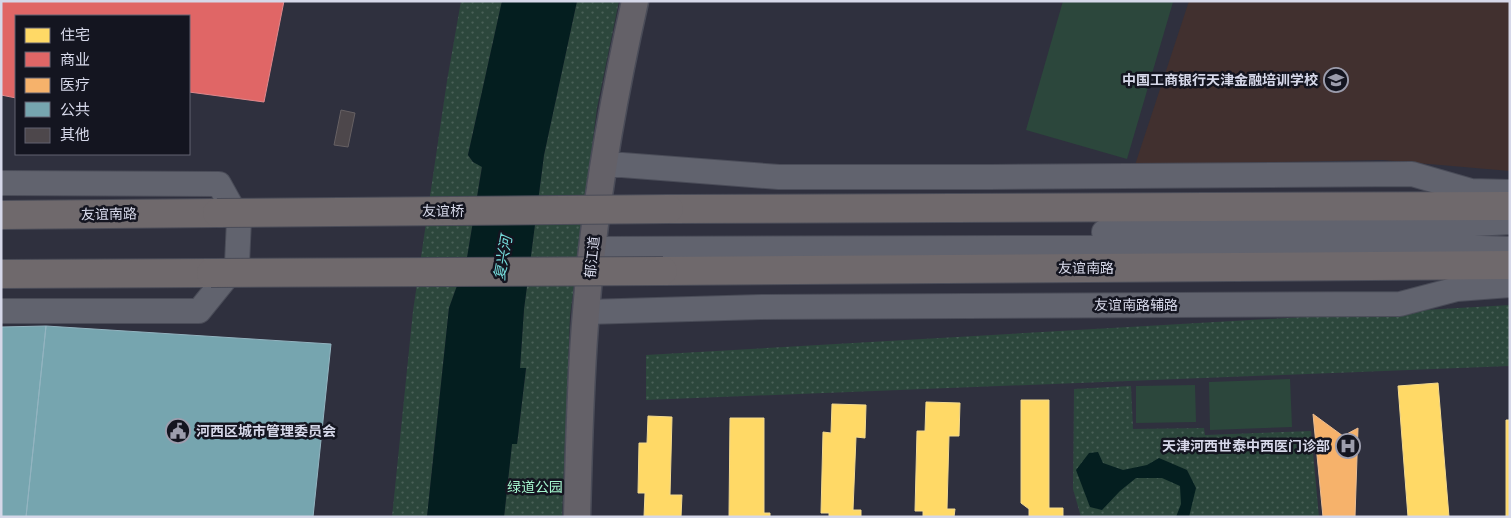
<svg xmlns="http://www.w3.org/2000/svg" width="1511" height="518" font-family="'Fira Sans','Noto Sans SC',sans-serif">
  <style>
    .education { fill: #41302f }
    .green { fill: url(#green-dots) }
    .pitch { fill: #2c473c }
    .water { fill: #041e1f }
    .homes { fill: #ffd966; stroke: #f3d98d }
    .shops { fill: #e06666; stroke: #dd888d }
    .health { fill: #f6b26b; stroke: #ecbd91 }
    .public { fill: #76a5af; stroke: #93b4c0 }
    .building { fill: #4d474b; stroke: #666063 }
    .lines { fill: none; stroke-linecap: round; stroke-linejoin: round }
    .tertiary-casing { stroke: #4a4c58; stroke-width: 26 }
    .secondary-casing { stroke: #4a4c58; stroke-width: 29 }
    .primary-casing { stroke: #4a4c58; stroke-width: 30 }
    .tertiary { stroke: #61636e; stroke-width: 24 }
    .secondary { stroke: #646168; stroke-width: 26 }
    .primary { stroke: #6f696c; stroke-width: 28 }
    .primary-bridge-casing { stroke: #4a4c58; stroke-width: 30; stroke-linecap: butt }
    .primary-bridge { stroke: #6f696c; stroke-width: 28 }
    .labels { text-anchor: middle; stroke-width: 5; stroke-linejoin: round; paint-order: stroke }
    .poi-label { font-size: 14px; font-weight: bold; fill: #d6d8e9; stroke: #141520; text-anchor: end }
    .street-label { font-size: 14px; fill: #d6d8e9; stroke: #141520 }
    .park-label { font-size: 14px; fill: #a4f4cd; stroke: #141520 }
    .water-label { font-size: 15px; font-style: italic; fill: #75dbdb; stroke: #141520 }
  </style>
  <defs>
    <pattern id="green-dots" width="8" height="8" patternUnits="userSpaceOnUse" patternTransform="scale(1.25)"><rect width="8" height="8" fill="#2c473c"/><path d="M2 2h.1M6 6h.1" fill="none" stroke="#4a6158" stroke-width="1.8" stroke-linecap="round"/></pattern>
  </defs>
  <rect width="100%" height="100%" fill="#2f303e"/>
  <!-- education -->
  <path class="education" d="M1189,1h321v170l-128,-11 -247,5z"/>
  <!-- green -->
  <path class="green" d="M461,1h41l-34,154 5,7 9,4 -15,92 -18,50 -22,209h-35l21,-206 34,-230z
    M577,1h42l-22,107 -27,208 -8,201h-58l8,-73h5l9,-75 -6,-1 4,-59 20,-154z
    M1510,305v61l-864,34v-45z
    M1131,386l2,43 71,-1 1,7 106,-4 8,86h-238l-8,-28 1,-100z"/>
  <!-- pitch -->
  <path class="pitch" d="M1063,1l110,1 -46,157 -101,-29z
    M1290,379l2,48 -82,3 -1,-48z
    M1195,385l1,37 -60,1v-37z"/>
  <!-- water -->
  <path class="water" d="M502,1h75l-33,154 -20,154 -4,59h6l-9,76h-5l-8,73h-77l22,-209 18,-50 15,-91 -9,-5 -5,-7z
    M1098,452l5,11 20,7 24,-5 12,-7 28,12 9,18 -7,29h-13l5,-13 -1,-18 -18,-8h-26l-16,13 -18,19 -12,-3 -14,-37 13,-17z"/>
  <!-- homes -->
  <path class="homes" d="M1438,383l11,134h-41l-10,-131z
    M1021,400h28v108h14v9h-34v-8l-8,-6z
    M926,402l34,1 -1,33h-10l-2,73h8l-1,8h-31v-6h-8l2,-80h8z
    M832,404l34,1 -1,33 -9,-1 -3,73h8v7h-32v-4h-8l2,-81 8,1z
    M648,416l24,1 -2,78h12l-1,22h-37l1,-24h-7l1,-50h8z
    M730,418h34v95h6v4h-41z
    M1506,420h4v97h-4z"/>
  <!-- shops -->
  <path class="shops" d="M1,1h283l-20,101 -75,-10v-76h-173v82l-15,-3z"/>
  <!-- health -->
  <path class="health" d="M1313,414l30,22 15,-8 -3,89h-32z"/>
  <!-- public -->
  <path class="public" d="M46,326l285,18 -18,173h-287z
    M46,326l-20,191h-25v-190z"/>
  <!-- building -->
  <path class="building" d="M341,110l14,3 -7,34 -14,-2z"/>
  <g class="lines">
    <defs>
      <path id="tertiary" d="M603,165h19l157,12h210l423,-3 59,17 39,1
        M1,183l218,1 20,36 -2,44 -38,47h-198
        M1104,232l352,-7 54,-3
        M592,249l862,-2 56,2
        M586,312l175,-5 639,-3 57,-15 53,-4"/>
      <path id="secondary" d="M577,517c2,-68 3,-137 9,-205 8,-105 26,-208 49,-311"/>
      <path id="primary" d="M669,209l841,-3
        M1,215l216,-2
        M663,271l847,-6
        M1,274l210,-1"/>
    </defs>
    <!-- tertiary casing -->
    <use href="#tertiary" class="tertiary-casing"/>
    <!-- secondary casing -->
    <use href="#secondary" class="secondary-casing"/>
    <!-- primary casing -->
    <use href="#primary" class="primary-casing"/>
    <!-- tertiary -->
    <use href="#tertiary" class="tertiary"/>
    <!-- secondary -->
    <use href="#secondary" class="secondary"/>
    <!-- primary -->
    <use href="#primary" class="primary"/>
    <defs>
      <path id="primary-bridge" d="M217,213l452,-4
        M211,273l452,-2"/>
    </defs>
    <!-- primary-bridge casing -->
    <use href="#primary-bridge" class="primary-bridge-casing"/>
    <!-- primary-bridge -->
    <use href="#primary-bridge" class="primary-bridge"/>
  </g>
  <!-- icons -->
  <defs>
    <symbol id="school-ring" viewBox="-11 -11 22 22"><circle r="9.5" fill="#141520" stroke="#9c9dad" stroke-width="1.5"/><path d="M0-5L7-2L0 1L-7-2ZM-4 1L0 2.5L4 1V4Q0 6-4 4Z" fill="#9c9dad"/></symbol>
    <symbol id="civic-ring" viewBox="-11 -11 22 22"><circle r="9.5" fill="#141520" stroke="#9c9dad" stroke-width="1.5"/><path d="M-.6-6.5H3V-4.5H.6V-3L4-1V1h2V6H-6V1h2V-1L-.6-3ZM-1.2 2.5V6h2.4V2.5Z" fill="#9c9dad"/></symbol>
    <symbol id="hospital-ring" viewBox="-11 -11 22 22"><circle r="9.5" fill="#141520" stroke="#9c9dad" stroke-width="1.5"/><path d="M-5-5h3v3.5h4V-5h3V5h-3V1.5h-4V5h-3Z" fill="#9c9dad"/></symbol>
  </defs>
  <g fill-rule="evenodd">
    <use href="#school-ring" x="1322" y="66" width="28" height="28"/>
    <use href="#civic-ring" x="164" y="417" width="28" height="28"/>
    <use href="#hospital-ring" x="1334" y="432" width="28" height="28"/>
  </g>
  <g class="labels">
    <!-- poi labels -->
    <g class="poi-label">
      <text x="1318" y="85">中国工商银行天津金融培训学校</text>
      <text x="196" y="436" text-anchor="start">河西区城市管理委员会</text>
      <text x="1330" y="451">天津河西世泰中西医门诊部</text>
    </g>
    <!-- street labels -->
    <g class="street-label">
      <text x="443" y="216">友谊桥</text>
      <text transform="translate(109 214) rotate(-1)" y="5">友谊南路</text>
      <text transform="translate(592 257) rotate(-84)" y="5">郁江道</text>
      <text x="1086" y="273">友谊南路</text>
      <text x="1136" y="310">友谊南路辅路</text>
    </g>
    <!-- park labels -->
    <g class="park-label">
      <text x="535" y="492">绿道公园</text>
    </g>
    <!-- water labels -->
    <g class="water-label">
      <text transform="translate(503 258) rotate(-80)" y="5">复兴河</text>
    </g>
  </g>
  <!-- border -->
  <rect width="1511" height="518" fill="none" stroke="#d6d8e9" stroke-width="5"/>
  <!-- legend -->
  <rect x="15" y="15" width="175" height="140" fill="#141520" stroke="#626370"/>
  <rect x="25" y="28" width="25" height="15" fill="#ffd966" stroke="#626370"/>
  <text x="60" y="40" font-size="15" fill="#d6d8e9">住宅</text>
  <rect x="25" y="52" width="25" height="15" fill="#e06666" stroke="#626370"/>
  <text x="60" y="65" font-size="15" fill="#d6d8e9">商业</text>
  <rect x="25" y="78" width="25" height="15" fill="#f6b26b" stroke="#626370"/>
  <text x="60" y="90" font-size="15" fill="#d6d8e9">医疗</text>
  <rect x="25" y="102" width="25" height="15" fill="#76a5af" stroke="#626370"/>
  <text x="60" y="115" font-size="15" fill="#d6d8e9">公共</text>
  <rect x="25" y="128" width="25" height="15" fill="#4d474b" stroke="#626370"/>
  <text x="60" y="140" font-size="15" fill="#d6d8e9">其他</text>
</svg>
